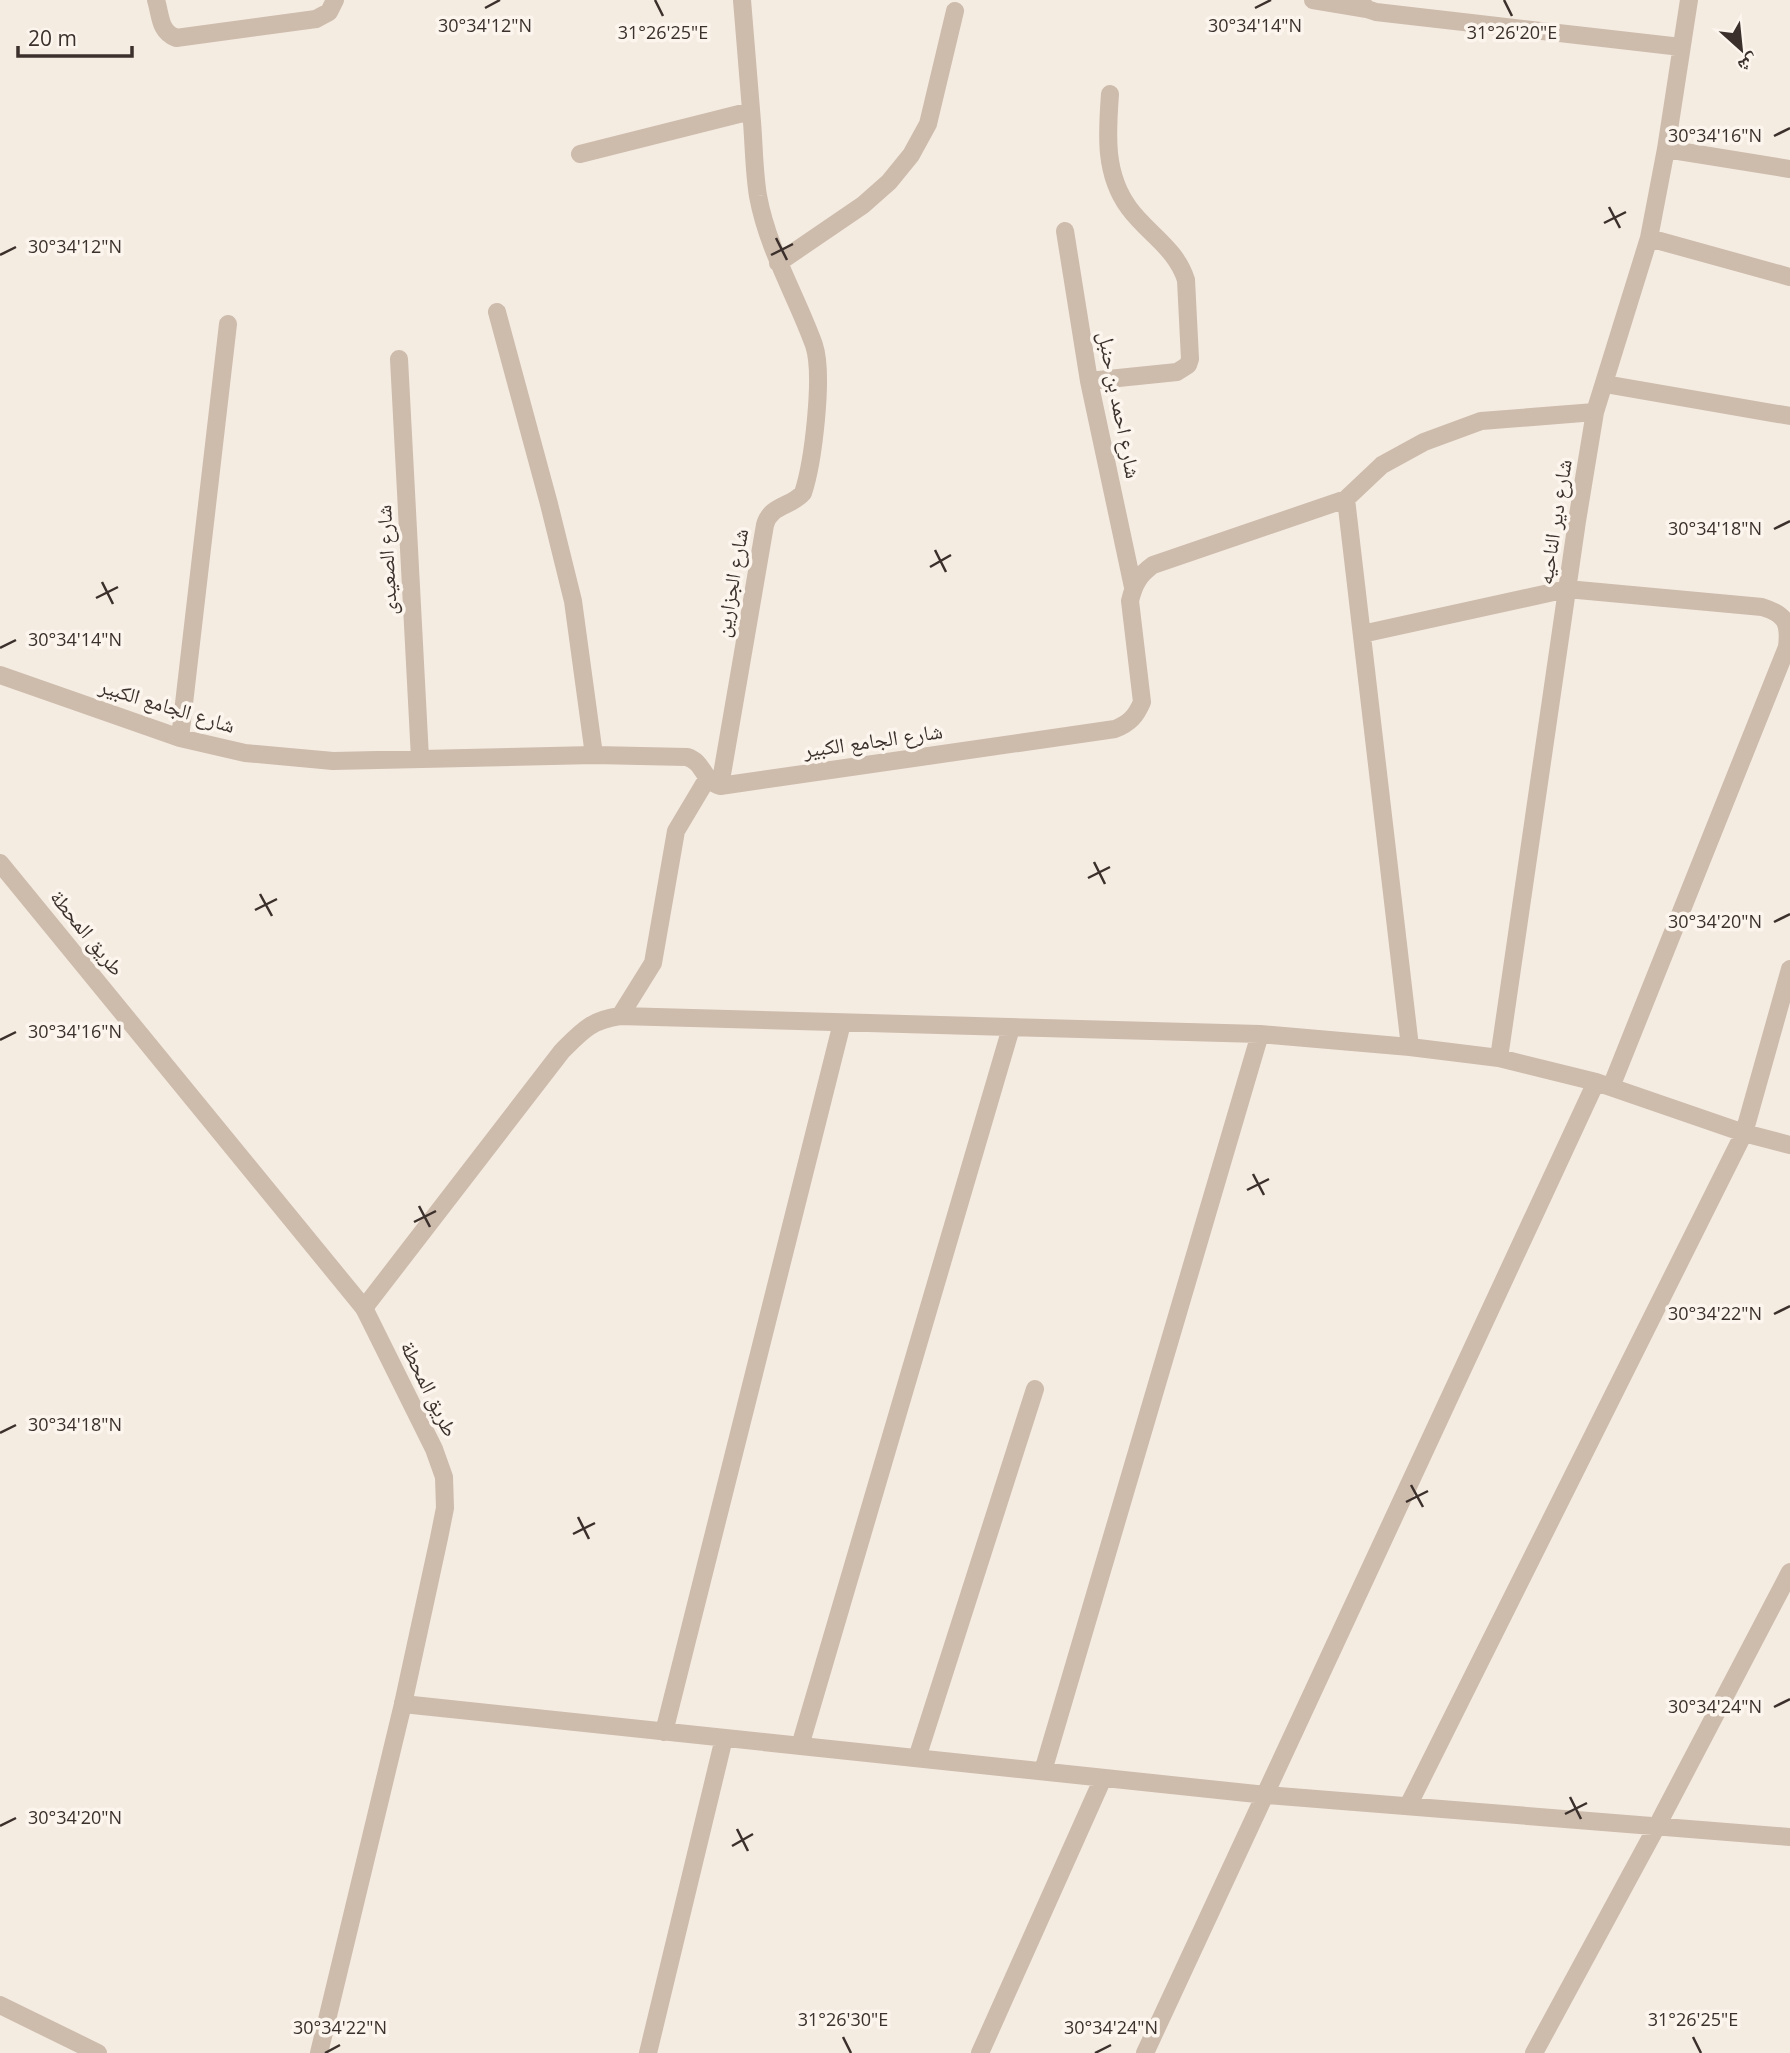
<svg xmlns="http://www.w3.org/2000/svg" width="1790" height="2053" font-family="'Open Sans','Noto Naskh Arabic',sans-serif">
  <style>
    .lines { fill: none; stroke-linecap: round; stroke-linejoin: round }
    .minor { stroke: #cdbbac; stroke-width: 18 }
    .tertiary { stroke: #cdbbac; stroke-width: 18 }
    .ticks { fill: none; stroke: #3b302b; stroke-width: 2.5 }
    .labels { text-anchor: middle; stroke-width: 7; stroke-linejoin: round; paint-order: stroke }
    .street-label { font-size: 21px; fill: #3b302b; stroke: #fbf5ee }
    .ticks-label { font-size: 18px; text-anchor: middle; fill: #3b302b; stroke: #fbf5ee; stroke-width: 7; stroke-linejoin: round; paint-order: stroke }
  </style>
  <rect width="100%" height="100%" fill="#f4ebe1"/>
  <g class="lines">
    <!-- minor -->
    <path class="minor" d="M156,0c5,16 3,31 20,38l140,-19 13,-7 6,-12
      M1313,0l54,9
      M1359,0l8,9 9,3 305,35
      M1666,149l124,20
      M580,154l171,-43
      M1065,231l24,150 44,206
      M1649,238l141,39
      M778,263l85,-58 26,-23 22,-27 17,-31 27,-113
      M497,312l52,192 24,97 21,154
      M399,359l21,399
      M1089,381l88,-9 11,-7 2,-6 -4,-79c-10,-32 -38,-46 -57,-72 -25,-34 -22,-74 -19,-114
      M1605,384l185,32
      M1346,499l64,548
      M1362,634l205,-45 195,18c23,7 28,15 25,40l-176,440
      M0,675l180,63 65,15 88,8 261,-6 93,2c17,5 15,23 33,29l395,-57c15,-6 21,-13 27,-27l-12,-101c4,-17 9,-26 23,-36l193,-66 36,-34 42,-23 57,-21 114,-9
      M180,738l48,-414
      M720,786l45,-261c5,-20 26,-18 38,-32 10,-30 21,-118 11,-148 -18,-50 -46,-95 -56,-149 -4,-25 -4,-49 -6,-74 -3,-41 -7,-81 -10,-122
      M620,1016l33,-53 23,-132 31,-52
      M1499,1058l78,-537 18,-109 54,-174 17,-89 23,-149
      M364,1308l198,-257c20,-20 29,-31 58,-35l640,18 150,13 89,11 97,24 148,51 46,12
      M403,1704l863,91 524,42
      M664,1732l178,-709
      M800,1746l211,-718
      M917,1758l118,-369
      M1043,1771l217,-737
      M1408,1806l336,-673 46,-164
      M0,2005l98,48
      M648,2053l76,-315
      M980,2053l123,-275
      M1145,2053l451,-971
      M1534,2053l123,-227 133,-254"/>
    <!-- tertiary -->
    <path class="tertiary" d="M0,863l364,445 70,141 10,28 1,31 -6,30 -36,166 -84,349"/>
  </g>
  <!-- ticks -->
  <path class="ticks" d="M655,0l8,16M1504,0l8,16M485,8l15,-8M1255,8l16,-8M1774,136l16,-8M1609,207l11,21M1604,223l22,-11M776,238l11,22M0,255l16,-8M771,255l22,-11M1774,529l16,-8M935,550l11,22M930,567l21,-12M102,582l11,22M96,598l22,-11M0,648l16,-8M1094,862l11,22M1088,878l22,-11M260,894l12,22M255,910l22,-11M1774,922l16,-8M0,1040l16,-8M1253,1174l11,21M1247,1190l22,-11M419,1206l11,21M414,1222l22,-11M1774,1314l16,-8M0,1433l16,-8M1411,1485l12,22M1406,1502l22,-11M578,1517l11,22M573,1534l22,-11M1774,1707l16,-8M1570,1797l11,22M1565,1814l22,-11M0,1826l16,-8M737,1829l11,22M732,1846l21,-12M843,2037l8,16M1693,2037l8,16M325,2053l15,-8M1095,2053l16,-8"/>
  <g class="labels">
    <!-- street labels -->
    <g class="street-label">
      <text transform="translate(1119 405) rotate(79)" y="7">شارع احمد بن حنبل</text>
      <text transform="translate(1555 522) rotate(-81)" y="7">شارع دير الناحيه</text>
      <text transform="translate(387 560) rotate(-93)" y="7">شارع الصعيدى</text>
      <text transform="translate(732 583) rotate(-80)" y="7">شارع الجزارين</text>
      <text transform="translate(167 706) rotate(17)" y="7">شارع الجامع الكبير</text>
      <text transform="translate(873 741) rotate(-8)" y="7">شارع الجامع الكبير</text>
      <text transform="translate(87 933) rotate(51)" y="7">طريق المحطة</text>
      <text transform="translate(429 1389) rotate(64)" y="7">طريق المحطة</text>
    </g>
  </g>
  <g class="ticks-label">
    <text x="1255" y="32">30°34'14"N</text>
    <text x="485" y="32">30°34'12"N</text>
    <text x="663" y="39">31°26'25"E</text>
    <text x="1512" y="39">31°26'20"E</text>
    <text x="1715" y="142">30°34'16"N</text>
    <text x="75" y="253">30°34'12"N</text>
    <text x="1715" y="535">30°34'18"N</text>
    <text x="75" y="646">30°34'14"N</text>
    <text x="1715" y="928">30°34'20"N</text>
    <text x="75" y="1038">30°34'16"N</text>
    <text x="1715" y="1320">30°34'22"N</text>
    <text x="75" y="1431">30°34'18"N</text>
    <text x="1715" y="1713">30°34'24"N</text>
    <text x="75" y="1824">30°34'20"N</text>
    <text x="843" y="2026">31°26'30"E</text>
    <text x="1693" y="2026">31°26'25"E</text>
    <text x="340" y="2034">30°34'22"N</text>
    <text x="1111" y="2034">30°34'24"N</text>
  </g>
  <!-- north arrow -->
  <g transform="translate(1741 49) rotate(153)" stroke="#fbf5ee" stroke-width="5" paint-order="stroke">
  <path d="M0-5L12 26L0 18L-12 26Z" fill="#3b302b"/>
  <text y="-10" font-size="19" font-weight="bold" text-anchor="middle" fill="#3b302b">ش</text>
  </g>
  <!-- scale -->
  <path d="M18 46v10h114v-10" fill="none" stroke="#3b302b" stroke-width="3.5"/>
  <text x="28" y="46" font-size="21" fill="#3b302b" stroke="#fbf5ee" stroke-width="5" paint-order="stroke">20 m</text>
</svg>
